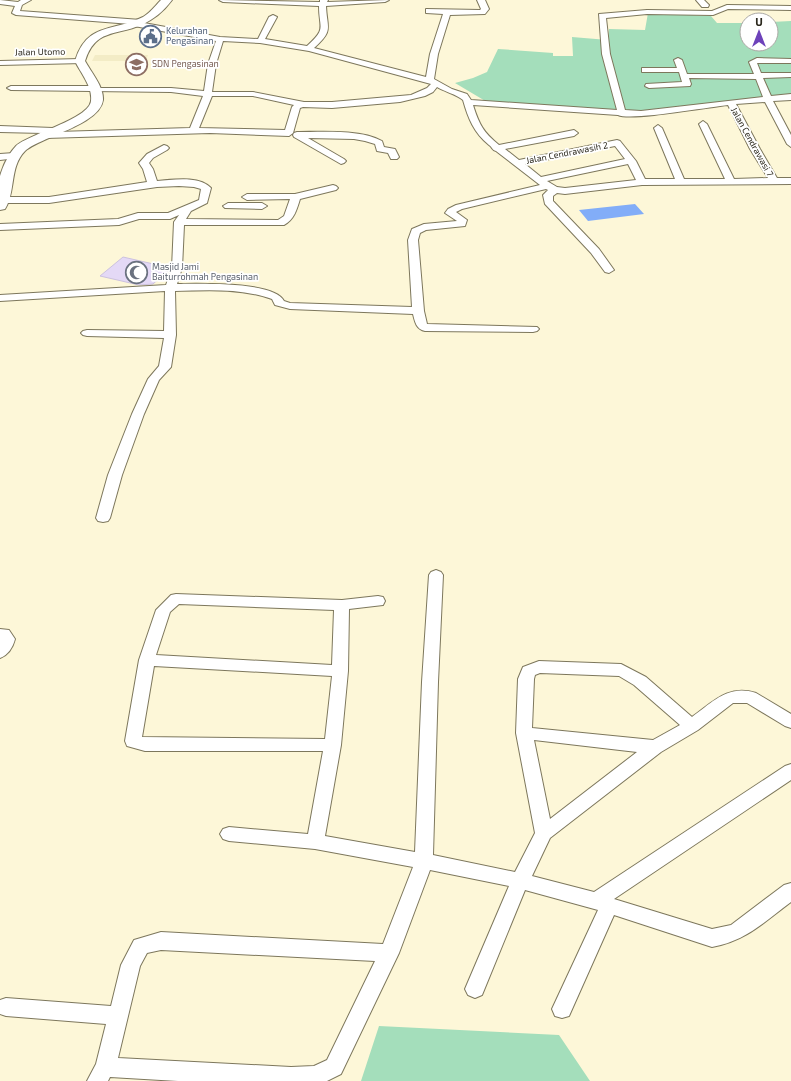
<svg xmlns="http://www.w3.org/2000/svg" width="791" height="1081" font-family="'Exo 2',sans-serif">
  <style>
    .built { fill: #f3ecc6 }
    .green { fill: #a4debb }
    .water { fill: #82adf8 }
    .building { fill: #e4d9f6; stroke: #ccc2de }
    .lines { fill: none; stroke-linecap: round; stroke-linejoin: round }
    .street-casing { stroke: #7d775c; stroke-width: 2 }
    .secondary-casing { stroke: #7d775c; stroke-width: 2 }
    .street { fill: #fff; fill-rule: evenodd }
    .secondary { fill: #fff; fill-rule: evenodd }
    .labels { text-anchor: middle; stroke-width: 3.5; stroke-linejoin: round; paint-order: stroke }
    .far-service-label { font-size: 9px; fill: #4e5e75; stroke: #fff; text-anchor: start }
    .far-street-label { font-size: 9px; fill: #2c291e; stroke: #fff }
    .far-education-label { font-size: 9px; fill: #785e54; stroke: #fff; text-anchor: start }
    .far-worship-label { font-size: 9px; fill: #5b616d; stroke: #fff; text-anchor: start }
  </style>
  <rect width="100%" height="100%" fill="#fdf7d8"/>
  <!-- built -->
  <path class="built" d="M95,55h53l-5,13h-14l3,-7h-40z"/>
  <!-- green -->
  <path class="green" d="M648,13l63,3 6,7h30v21h24v-22l20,-1v73l-145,16h-33l-126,-8 -32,-19 18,-5 14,-6 11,-23 55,4v3h20l-1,-19 36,3 1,-11 36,1z
    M379,1026l180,9 31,46h-229z"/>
  <!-- water -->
  <path class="water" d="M635,204l9,10 -56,7 -9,-11z"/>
  <!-- building -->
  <path class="building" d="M123,257l48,11 -18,16 -14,1 -39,-9z"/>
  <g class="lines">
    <defs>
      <path id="street" d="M0,0l18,2 3,-2h10l-9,5 -2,6 121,9h3v3l76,14 38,2 11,-22 4,-2 4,2 -12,22 42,7c20,-18 12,-17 12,-40l-96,-4 -4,-2 101,2v-2h8l-1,2 62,-2 -4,2 -59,4c1,23 8,24 -12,42l112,29 4,-23 13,-40 -17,-1v-4l54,1 1,-1 -4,-9h8l4,9 -4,5 -35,1 -12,39 -4,25 18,10 15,5 4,6 146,10 -15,-56 -3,-40 48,-4 65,1 15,-6 64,1v4l-63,-1 -15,6 -66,-1 -41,4 4,36 15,56 16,1 122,-14 -7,-18 -67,-1 2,6 -1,2 -41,2 -4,-2 1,-2 36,-2 -3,-10h-37v-4h35l-3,-8 4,-2 4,2 5,14h67l-5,-12 8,-4 34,1v4h-34l4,10h30v4l-28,1 8,18 20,-2v6l-18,1 18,34v12l-4,-3 -22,-42 -29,2 24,45 17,29h14v6l-149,1 -77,9 -8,-1 -4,3v5l46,48 15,21 -5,3 -4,-1 -14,-19 -46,-49 -2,-9 5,-5 -2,-1 -84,20 -6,3 11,8 -2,6 -39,4 -6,3 -2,7 6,71 3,13 110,3 2,2 -2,2 -4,1 -108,-1c-9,-2 -10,-9 -12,-17l-123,-5 -15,-4 -3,-6c-30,-11 -65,-9 -97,-8l1,44 -5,32 -12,13 -15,34 -22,61 -12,43 -2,3 -5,1 -5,-1 -2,-3 12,-43 24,-61 16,-35 11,-13 5,-28 -77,-2 -4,-1 -2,-2 2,-2 4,-1 77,1 1,-40 -165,10v-6l166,-10 6,-17 2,-46 5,-7 -9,4h-31l-20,6 -119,5v-6l118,-5 20,-6h30l31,-13 2,-11 -7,-2 -15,-1 -22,1 -108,16h-49v-6h49l98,-15 -4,-13 -4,-6 8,-9 17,-9 3,1 2,2 -2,2 -14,8 -4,5 4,6 4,12c15,-1 42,-6 54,7l-4,15 -16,8 -5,8 92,1 6,-4 6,-17 -43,1 -5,-3 5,-3h48l38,-9 3,1 2,2 -2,2 -36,9c-3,10 -6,21 -16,26h-100l-2,43 -5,16c21,0 97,-3 107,17l6,2 122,4 -4,-67 4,-11 12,-5 33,-3 -12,-8 3,-4 8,-4 84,-20 -44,-34c-4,-1 -3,-3 -7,-6 -15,-12 -21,-27 -26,-45 -7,-6 -18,-8 -26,-13l-4,5 -8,4 -25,6 -68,6 -29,-1 -3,1 -7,25 -4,3 -79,-3 -164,5 -3,-1 -1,-2 1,-2 -43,-1v-6l53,2 3,1 1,3 133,-4 13,-32 -32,-4 -160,-2 -4,-2 4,-2h82l4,2h74l33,3 4,-27 8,-23 -82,-15 -3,-2 -115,-9 -4,-2 3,-7 -15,-2zM223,41l37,2 49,8 122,33 -4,4 -16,7 -79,7h-28l-51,-10h-41l4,-28zM212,96h41l41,9 -2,2 -7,23 -86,-2zM473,105l145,10c13,6 91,-8 110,-10l22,44 18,29 -34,1 -27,-55 -4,-3 -4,3 26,55h-41l-22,-51 -4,-3 -4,3 21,51h-30l-9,-18 -16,-20 -3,-1 -98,20 -14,-11 69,-13 4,-3 -4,-3 -75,15c-16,-13 -20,-21 -26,-40zM615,146l10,13 -84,18 -16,-13zM628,164l8,16 -71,8 -8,-1 -10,-6z
        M696,0h8l5,5 -1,2h-6z
        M80,59l4,2 -1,2 -83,2v-4z
        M297,132c24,0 64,-3 85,9l2,6 11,2 4,8 -2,2h-6l-3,-6 -11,-2 -2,-7 -10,-3 -11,-2 -46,-1 36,21 2,2 -2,2 -3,1 -47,-27 -1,-2 1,-2z
        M14,153l5,3 -2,2 -17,2v-6z
        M228,203h34l5,3 -5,3 -37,-1 -2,-2z
        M436,570l5,2 2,3 -5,107 -5,173 82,17 20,-39 -19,-100 2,-54 5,-12 16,-6 82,3 25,13 46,40c21,-15 36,-33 64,-24l35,21v14l-6,-2 -38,-23h-14l-35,27 -37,22 -111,86 -18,38 62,16 191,-126 6,-2v16l-177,119 98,30 19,-4 53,-40 7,-2v19c-27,20 -45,39 -79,45l-98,-32 -45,101 -7,2 -7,-2 -3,-7 46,-99 -73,-20 -43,105 -7,3 -7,-3 -3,-6 44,-103 -79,-16 -31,83 -58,121 -14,7h-149l-68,-4 -2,4h-21l9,-17 10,-40 -100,-8 -6,-2v-14l6,-2 105,8 10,-41 13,-25 27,-8 222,12 30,-77 -98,-18 -86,-8 -6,-2 -3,-5 3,-5 6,-2 79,7 15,-83h-178l-18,-5 -2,-5 14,-81 17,-50 15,-15 5,-1 166,6 36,-4 5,1 2,4 -2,4 -34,4 -1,62 -7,74 -16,91 90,16 7,-170 7,-107 2,-3zM179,604l155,6 -2,55 -176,-10 14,-43zM154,666l178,10 -7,63 -183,-2zM540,673l79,3 15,9 46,40 -27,15 -121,-12 2,-49 1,-4zM534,740l103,12 -87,67zM161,950l214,11 -48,99 -13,6 -23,1 -173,-9 22,-92 7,-13z
        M0,629l9,1 6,9c-2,8 -7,16 -15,19z"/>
      <path id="secondary" d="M161,0h11c-8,11 -19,20 -31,25 -26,11 -46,4 -56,36 6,11 19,26 18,39 -3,25 -63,37 -78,51 -16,16 -9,41 -20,58l-5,1c0,-11 0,-24 0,-34 3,-10 9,-23 16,-30 13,-12 73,-27 75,-45 2,-14 -11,-29 -16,-40 12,-39 38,-29 68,-44 7,-4 12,-11 18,-17z"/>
    </defs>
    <!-- street casing -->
    <use href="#street" class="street-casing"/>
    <!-- secondary casing -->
    <use href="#secondary" class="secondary-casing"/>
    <!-- street -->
    <use href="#street" class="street"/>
    <!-- secondary -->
    <use href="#secondary" class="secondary"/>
  </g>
  <!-- icons -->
  <defs>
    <symbol id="civic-ring" viewBox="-11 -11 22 22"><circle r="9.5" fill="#fff" stroke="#5c6f8a" stroke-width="1.5"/><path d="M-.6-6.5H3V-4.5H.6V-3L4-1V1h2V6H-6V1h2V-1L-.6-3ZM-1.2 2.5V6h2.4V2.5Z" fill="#5c6f8a"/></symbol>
    <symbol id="school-ring" viewBox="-11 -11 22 22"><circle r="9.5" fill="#fff" stroke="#8d6e63" stroke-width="1.5"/><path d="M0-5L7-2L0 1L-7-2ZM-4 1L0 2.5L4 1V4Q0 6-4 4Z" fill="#8d6e63"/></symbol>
    <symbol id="mosque-ring" viewBox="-11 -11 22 22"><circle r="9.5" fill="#fff" stroke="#6b7280" stroke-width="1.5"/><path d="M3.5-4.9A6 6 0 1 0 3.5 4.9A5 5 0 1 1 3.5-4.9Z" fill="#6b7280"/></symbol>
  </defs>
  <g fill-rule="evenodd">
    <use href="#civic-ring" x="138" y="24" width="25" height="25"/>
    <use href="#school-ring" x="124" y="52" width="25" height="25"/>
    <use href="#mosque-ring" x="124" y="260" width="25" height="25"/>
  </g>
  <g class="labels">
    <!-- far-service labels -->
    <g class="far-service-label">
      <text x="166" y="34">Kelurahan<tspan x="166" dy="10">Pengasinan</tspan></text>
    </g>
    <!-- far-street labels -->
    <g class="far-street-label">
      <text transform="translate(40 52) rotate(-1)" y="3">Jalan Utomo</text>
      <text transform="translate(752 142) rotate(61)" y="3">Jalan Cendrawasi 7</text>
      <text transform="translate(567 153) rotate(-11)" y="3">Jalan Cendrawasih 2</text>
    </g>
    <!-- far-education labels -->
    <g class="far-education-label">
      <text x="152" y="67">SDN Pengasinan</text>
    </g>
    <!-- far-worship labels -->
    <g class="far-worship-label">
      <text x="152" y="270">Masjid Jami<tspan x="152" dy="10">Baiturrohmah Pengasinan</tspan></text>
    </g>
  </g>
  <!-- north arrow -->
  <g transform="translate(759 32)"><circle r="19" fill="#ffffff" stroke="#aba9a5"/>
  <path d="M0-3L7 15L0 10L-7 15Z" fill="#6d42ba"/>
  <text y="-6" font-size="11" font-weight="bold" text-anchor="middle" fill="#2c291e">U</text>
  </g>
</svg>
